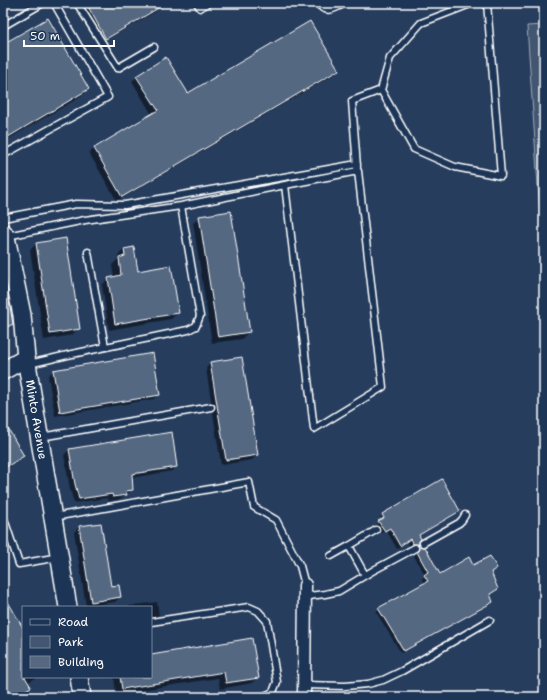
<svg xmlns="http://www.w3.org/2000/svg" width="547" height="700" font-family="'Shantell Sans',sans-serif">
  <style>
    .green { fill: #425672; stroke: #a0aab8 }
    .shadow { fill: #0007 }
    .building { fill: #556781; stroke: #fff }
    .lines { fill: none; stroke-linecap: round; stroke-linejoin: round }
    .lane-casing { stroke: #fff; stroke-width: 9 }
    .street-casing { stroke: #fff; stroke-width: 15 }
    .secondary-casing { stroke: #fff; stroke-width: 20 }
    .lane { stroke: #1d3557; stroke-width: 6 }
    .street { stroke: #1d3557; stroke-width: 12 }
    .secondary { stroke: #1d3557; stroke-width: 17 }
    .labels { text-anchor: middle; stroke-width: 4; stroke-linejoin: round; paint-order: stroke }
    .street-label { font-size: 12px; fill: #fff; stroke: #1d3557 }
  </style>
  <rect width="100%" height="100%" fill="#263d5e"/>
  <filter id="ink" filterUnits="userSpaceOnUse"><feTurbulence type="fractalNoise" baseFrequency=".025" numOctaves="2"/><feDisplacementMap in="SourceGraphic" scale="8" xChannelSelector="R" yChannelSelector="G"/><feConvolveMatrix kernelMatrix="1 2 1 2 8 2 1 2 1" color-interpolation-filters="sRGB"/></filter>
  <g filter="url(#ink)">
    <!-- green -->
    <path class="green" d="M544,25v200l-4,-10 -13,-189z"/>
    <!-- shadow -->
    <path class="shadow" d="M75,3h85l1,3 -6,6 -56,32z
      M3,45l85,44 -6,7 -79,46z
      M338,70l-5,5 -216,126 -28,-48 5,-4 58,-34 -20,-34 5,-4 50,17z
      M200,217l48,115 -6,7 -30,4 -19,-120z
      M36,244l43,84 -7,7 -28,5 -14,-90z
      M124,249l14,23 40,41 -7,6 -62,11 -7,-45 6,-6 6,-1 -2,-13 6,-6v-3z
      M211,363l46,92 -5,5 -31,5 -15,-97z
      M53,371l106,23 -5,5 -99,17 -7,-40z
      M3,415l6,10 -2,3 16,28 -7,7 -13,7z
      M171,433l5,33 -4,5 -41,7 1,12 -11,9 -13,2 -1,-3 -33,5 -4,-14 -6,-34 5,-5z
      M459,511l-3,3 -38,22v9l21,30 34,-9 23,2 -6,5 7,16 -8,6 3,6 -3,3 -88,49 -25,-41 3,-3 46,-25 -3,-5 3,-4 -11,-19 3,-4 -2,-5h-5l-3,-5 -10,7 -11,-19 -5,3 -5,-8 5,-4 -1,-3 3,-3z
      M79,527l32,61 9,9 -5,5 -29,4 -12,-74z
      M3,596l20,34v47h14l-10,6 3,4 -6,6 -7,4h-14z
      M157,602l2,13 -6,6h-2v-14h-29z
      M151,656l107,21 -6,6 -32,6 -2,-11 -102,16 -2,-17h37z"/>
    <!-- building -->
    <path class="building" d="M86,3h81l-61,36z
      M48,18l41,71 -86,51v-96z
      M310,21l29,49 -217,127 -28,-49 64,-38 -22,-34 30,-19 22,36z
      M231,211l19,121 -32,5 -19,-121z
      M66,238l14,91 -30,5 -14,-91z
      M134,247l4,24 33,-6 8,48 -64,11 -7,-46 13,-3 -2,-17 6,-2 -1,-7z
      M3,291l6,10 4,23 -10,5z
      M153,353l7,42 -100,17 -7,-42z
      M242,357l16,98 -32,5 -16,-98z
      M3,420l21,36 -21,13z
      M172,432l5,35 -45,7 1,16 -7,1 1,4 -14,2 -1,-3 -33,5 -4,-15 -6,-35z
      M442,479l18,32 -41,24 2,4 -2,2v4l2,2h4l15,27 29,-17 4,8 17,-9 7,12 -6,4 7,17 -8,5 3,8 -89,49 -26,-43 50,-27 -4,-6 4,-3 -11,-20 2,-3 -1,-5h-5l-3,-5 -10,7 -10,-18 -5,3 -7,-10 6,-3 -2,-4z
      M101,523l10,63 8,-1 2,12 -30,5 -12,-76z
      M3,593l20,35v49h2l6,10 -17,10h-11z
      M252,638l7,40 -33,5 -2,-11 -102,17 -2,-12h31v-22z"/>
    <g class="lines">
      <defs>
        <path id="lane" d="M77,3l41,65 36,-21
          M197,3l3,5 8,-5
          M318,3c7,12 18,5 27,0
          M473,3l-52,20 -31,35 -9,32 33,59 41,18 46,9 -14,-173
          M3,23l2,2 38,-22
          M3,155l105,-58 -54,-94
          M357,167l-5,-66 29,-11
          M3,218l73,-14 49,1 232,-41
          M7,236l78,-16 96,-14 104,-21 29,244 69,-42 -25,-216 -73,14
          M88,252l17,95
          M29,364l43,-10 116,-24 8,-4 4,-10 -19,-110
          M41,437l170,-30
          M54,517l195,-35 5,25 22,13 24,46 5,19
          M4,519l15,45 40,-7
          M423,543l36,-20 3,-3 3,-5
          M349,546l27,-16
          M331,556l18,-10 16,29
          M305,595l4,1 16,-2 14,-3 35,-21 41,-22
          M151,622l98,-15 9,4 9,10 10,61 -4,10 -11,5
          M304,685l41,1 23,-2 15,-4 19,-9 88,-51"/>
        <path id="street" d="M304,697l1,-112"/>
        <g id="secondary">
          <path id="s1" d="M3,232l3,5 16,78 4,43 42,249"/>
          <path d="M3,371l23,-13"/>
          <path d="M79,677l3,20"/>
        </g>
      </defs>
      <!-- lane casing -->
      <use href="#lane" class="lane-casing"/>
      <!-- street casing -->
      <use href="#street" class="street-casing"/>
      <!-- secondary casing -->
      <use href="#secondary" class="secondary-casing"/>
      <!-- lane -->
      <use href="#lane" class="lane"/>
      <!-- street -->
      <use href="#street" class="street"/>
      <!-- secondary -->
      <use href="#secondary" class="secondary"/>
    </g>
  </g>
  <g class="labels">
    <!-- street labels -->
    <g class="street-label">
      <text dy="4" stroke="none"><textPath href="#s1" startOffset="191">Minto Avenue</textPath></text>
    </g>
  </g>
  <!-- margin -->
  <rect width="547" height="700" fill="none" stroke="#1d3557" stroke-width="16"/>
  <rect x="8" y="8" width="531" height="684" fill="none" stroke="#fff" stroke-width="1.5" filter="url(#ink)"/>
  <!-- legend -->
  <rect x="22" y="606" width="130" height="72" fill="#1d3557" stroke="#77869a"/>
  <rect x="30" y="619" width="20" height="6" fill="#1d3557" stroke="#77869a"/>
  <text x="58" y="626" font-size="12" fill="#ffffff">Road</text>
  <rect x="30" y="636" width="20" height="12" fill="#425672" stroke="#77869a"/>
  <text x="58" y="646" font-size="12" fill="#ffffff">Park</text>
  <rect x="30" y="656" width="20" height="12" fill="#556781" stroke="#77869a"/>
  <text x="58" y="666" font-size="12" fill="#ffffff">Building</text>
  <!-- scale -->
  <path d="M24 40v6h90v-6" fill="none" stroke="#ffffff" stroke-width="2"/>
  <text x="30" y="40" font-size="12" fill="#ffffff" stroke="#1d3557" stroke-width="3" paint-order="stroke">50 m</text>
</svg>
